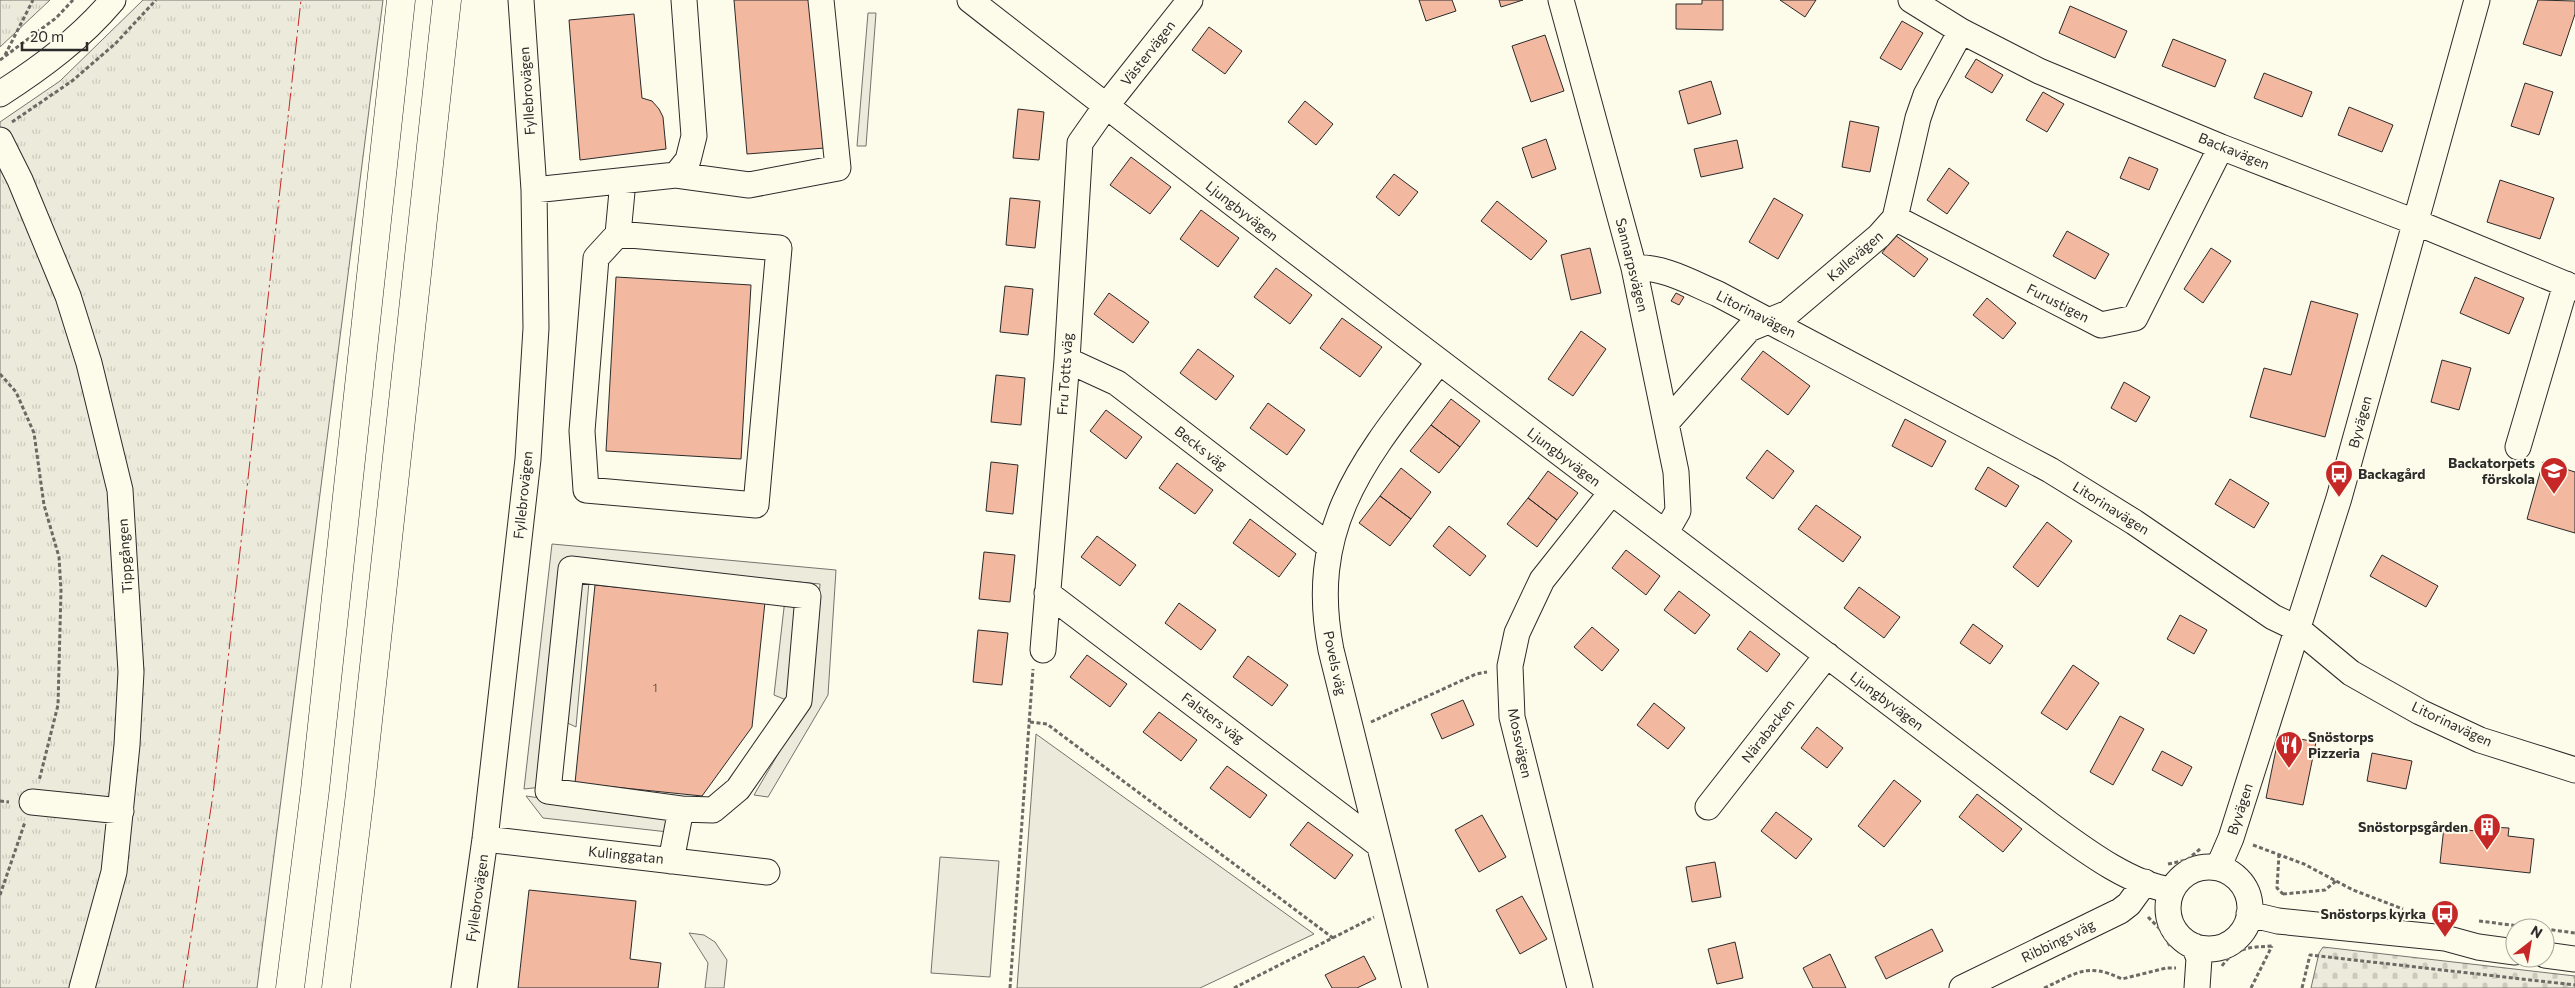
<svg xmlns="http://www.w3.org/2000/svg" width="2575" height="988" font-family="Commissioner,sans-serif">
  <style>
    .grass { fill: url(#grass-tufts); stroke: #74746e }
    .cemetery { fill: url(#cemetery-stones); stroke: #74746e }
    .green { fill: #ecebdb; stroke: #74746e }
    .parking { fill: #eceadb; stroke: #74746e }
    .building { fill: #f2b8a0; stroke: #2b2b2b }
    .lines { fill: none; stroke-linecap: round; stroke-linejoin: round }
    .minor-casing { stroke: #2b2b2b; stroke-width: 27 }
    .highway-casing { stroke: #2b2b2b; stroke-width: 29 }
    .path { stroke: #6a6964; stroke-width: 3; stroke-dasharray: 4 2.5; stroke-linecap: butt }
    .minor { stroke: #fdfbea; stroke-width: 25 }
    .highway { stroke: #fdfbea; stroke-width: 28 }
    .power { stroke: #c62828; stroke-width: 1; stroke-dasharray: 18 4 2.5 4; stroke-linecap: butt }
    .labels { text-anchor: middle; stroke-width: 4; stroke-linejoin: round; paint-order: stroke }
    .number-label { font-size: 11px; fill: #5d4e48 }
    .street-label { font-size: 14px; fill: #2b2b2b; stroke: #fdfbea }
    .poi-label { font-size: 14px; font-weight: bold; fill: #2b2b2b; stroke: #fdfbea; text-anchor: end }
  </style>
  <defs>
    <pattern id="grass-tufts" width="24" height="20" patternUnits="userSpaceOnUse" patternTransform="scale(1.25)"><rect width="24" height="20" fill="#ecebdb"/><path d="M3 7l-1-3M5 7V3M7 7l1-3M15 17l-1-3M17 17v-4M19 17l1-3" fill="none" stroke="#cbcabc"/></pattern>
    <pattern id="cemetery-stones" width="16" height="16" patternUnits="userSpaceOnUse" patternTransform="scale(1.25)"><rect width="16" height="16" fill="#ecebdb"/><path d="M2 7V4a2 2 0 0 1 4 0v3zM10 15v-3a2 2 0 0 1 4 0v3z" fill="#cbcabc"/></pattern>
  </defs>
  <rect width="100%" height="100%" fill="#fdfbea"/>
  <!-- grass -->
  <path class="grass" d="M0,0h50l-50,47z
    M143,0h240l-126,988h-257v-866l60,-41z"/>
  <!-- cemetery -->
  <path class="cemetery" d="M2323,947l252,29v12h-264l8,-35z"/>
  <!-- green -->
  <path class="green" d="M1036,734l278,200 -114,54h-183z
    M940,857l59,4 -9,116 -59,-4z"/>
  <!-- parking -->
  <path class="parking" d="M868,13h8l-10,133h-9z
    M552,544l284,26 -8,125 -60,102 -14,-2 57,-97 9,-114 -255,-23 -23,226 -18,2z
    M574,574l15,8 -13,145 -15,-7z
    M785,599l14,5 -8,98 -17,-7z
    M526,796l140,20 2,16 -125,-14z
    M689,933l15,2 11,7 12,18 -3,28h-19l3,-25z"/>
  <!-- building -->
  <path class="building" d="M734,0h78l13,148 -78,6z
    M1419,0h33l4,11 -30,10z
    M1499,0h24l-22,7z
    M1702,0h21v30l-47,-1v-25h26z
    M1780,0h36l-11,17z
    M2538,0l37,1v13l-14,42 -38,-12z
    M2070,6l57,25 -12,27 -56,-25z
    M634,14l8,84 10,3 7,8 4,8 3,32 -86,11 -11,-140z
    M1902,21l21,12 -22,37 -21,-12z
    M1209,27l33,24 -17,23 -33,-24z
    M1545,35l19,56 -33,11 -19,-56z
    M2173,39l53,21 -11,27 -53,-21z
    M1976,59l27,16 -11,18 -27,-16z
    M2264,73l48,19 -10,25 -48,-19z
    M1711,81l10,33 -33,10 -9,-33z
    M2525,83l28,9 -14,43 -28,-9z
    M2043,92l21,12 -17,28 -21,-12z
    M1305,101l28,23 -17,21 -28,-23z
    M2349,107l44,18 -11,27 -44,-17z
    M1018,109l26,3 -5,48 -26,-2z
    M1850,121l29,6 -9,45 -28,-5z
    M1546,139l10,30 -24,9 -10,-30z
    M1737,140l6,28 -42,9 -7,-28z
    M1131,157l40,30 -21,27 -40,-29z
    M2129,157l29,12 -9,21 -29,-12z
    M1949,168l20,15 -22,31 -20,-14z
    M1394,174l24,18 -19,24 -23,-19z
    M2500,180l54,18 -14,41 -53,-17z
    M1010,198l30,3 -5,47 -29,-3z
    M1774,198l29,17 -25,44 -29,-17z
    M1497,201l50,40 -16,19 -50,-39z
    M1201,210l38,28 -21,29 -38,-28z
    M2067,231l42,23 -14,25 -42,-23z
    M1895,235l33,24 -14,18 -32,-24z
    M1590,248l11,45 -30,7 -10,-45z
    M2211,248l20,13 -28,42 -19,-14z
    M1276,268l36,27 -22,29 -36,-27z
    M616,277l135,8 -10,174 -135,-8z
    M2475,277l49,21 -15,36 -49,-21z
    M1005,286l28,3 -5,46 -28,-3z
    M1109,293l40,29 -16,21 -39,-29z
    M1676,293l8,4 -5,8 -8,-4z
    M1987,298l29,25 -13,16 -30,-24z
    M2311,301l47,13 -33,123 -75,-20 14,-49 27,7z
    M1342,318l40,29 -22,30 -40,-29z
    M1581,331l25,18 -33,47 -25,-17z
    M1198,349l36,27 -18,24 -36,-27z
    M1763,351l47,35 -22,29 -47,-36z
    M2442,360l29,8 -12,42 -28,-8z
    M996,375l29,3 -4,47 -30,-3z
    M2124,382l26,15 -14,25 -25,-14z
    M1451,399l29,22 -20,26 -29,-22z
    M1268,403l37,27 -18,25 -37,-27z
    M1106,410l36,27 -16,22 -36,-28z
    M1905,419l41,22 -14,26 -40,-21z
    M1431,425l29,22 -21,26 -29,-22z
    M1767,450l27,21 -21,28 -27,-21z
    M991,462l27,3 -5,49 -27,-3z
    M2543,462l32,10v61l-48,-14z
    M1177,463l36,27 -18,24 -36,-26z
    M1988,467l31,19 -13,21 -31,-18z
    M1401,468l30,24 -20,27 -31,-23z
    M1548,471l30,22 -21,27 -29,-22z
    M2230,479l39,24 -15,25 -39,-24z
    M1380,496l31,23 -21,27 -31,-23z
    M1528,498l29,22 -20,27 -30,-23z
    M1816,505l45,32 -18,25 -45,-33z
    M1250,519l46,35 -17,23 -46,-34z
    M2047,522l25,19 -34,46 -25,-20z
    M1449,526l37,30 -16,20 -37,-30z
    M1097,536l39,29 -16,21 -39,-29z
    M1626,550l34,26 -14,19 -34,-27z
    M984,552l31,3 -5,47 -31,-3z
    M2382,555l56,31 -12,21 -56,-31z
    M595,585l170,17 -13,125 -50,69 -127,-13z
    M1859,587l41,30 -16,21 -40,-30z
    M1679,591l31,24 -15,19 -31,-24z
    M1179,603l37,27 -15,20 -36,-27z
    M2180,615l27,15 -13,24 -27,-15z
    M1973,624l30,22 -13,18 -30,-21z
    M1592,627l27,23 -17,21 -28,-24z
    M978,630l30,3 -6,52 -29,-3z
    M1750,631l30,23 -13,18 -30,-23z
    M1087,655l40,29 -17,23 -40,-30z
    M1248,656l40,29 -16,21 -39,-29z
    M2073,665l26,18 -32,47 -26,-17z
    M1463,700l11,25 -32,14 -11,-25z
    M1654,703l31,25 -17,21 -31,-24z
    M1159,712l38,28 -16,21 -38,-29z
    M2120,716l24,13 -31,56 -23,-13z
    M1817,727l26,21 -16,20 -26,-20z
    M2279,735l37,7 -13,63 -37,-7z
    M2162,751l30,16 -10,19 -30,-16z
    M2372,753l40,8 -6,28 -39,-8z
    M1227,766l40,29 -17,23 -40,-30z
    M1894,780l27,21 -37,46 -26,-21z
    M1977,794l45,35 -19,23 -44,-35z
    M1776,812l36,27 -16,20 -35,-28z
    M1482,815l24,42 -27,15 -24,-42z
    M1308,822l45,33 -18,24 -45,-34z
    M2444,827l47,6v-6l18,1 -1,8 26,3 -4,34 -90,-10z
    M1715,862l6,35 -29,5 -6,-35z
    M529,890l107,11 -6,58 31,4 -3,25h-140z
    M1522,896l25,43 -27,15 -24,-44z
    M1932,929l11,22 -57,28 -11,-22z
    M1735,942l8,36 -26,6 -9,-35z
    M1830,954l16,34h-33l-10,-20z
    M1364,956l12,23 -19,9h-25l-7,-13z"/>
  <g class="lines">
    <defs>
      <path id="minor" d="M970,0c357,279 719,550 1079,824 33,24 81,61 123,66
        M1561,0l73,268 42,204 2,39 -12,21
        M1911,0l50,31 78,40 182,76 194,75 160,66
        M0,94c42,-27 81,-56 113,-94
        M0,140l20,40 48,116 21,67 31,127 11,182 -4,73 -13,127 -32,116
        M676,175l73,10 89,-17 -17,-168
        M534,190l142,-15 12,-15 6,-24 -10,-136
        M1895,218l206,107 34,-7 86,-171
        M618,234l161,14 -23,257 -170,-15 -4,-59 14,-173 22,-24 5,-53
        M1634,268c29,-2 58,15 84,26l332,176 84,52 139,95 25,12 53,44 69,39 60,28 95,30
        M1067,360l50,23 212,163
        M1666,423l83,-94 39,-16 91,-77 16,-18 23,-100 8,-23 35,-64
        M2518,447l48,-163
        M1047,593l331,251
        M1043,650l24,-290 13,-217 26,-37 84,-106
        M32,802l89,9
        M1708,807l119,-152
        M485,839l282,33
        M671,861l10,-52 32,1 25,-21 61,-88 9,-105 -237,-27 -23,222 133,18
        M2168 908a41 41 0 1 1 82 0a41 41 0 1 1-82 0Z
        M2218,868l13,-30 108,-340 138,-498
        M2249,914l29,7 167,17 33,9 37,5
        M2194,946l5,12 -2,30
        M2545,955l30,4
        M464,988l21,-149 43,-380 8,-131 -2,-138 -13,-190
        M1415,988l-84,-338c-25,-127 36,-194 108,-288
        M1580,988l-68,-271 -2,-51 7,-33 25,-53 69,-87
        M1962,988l158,-77 9,-7 16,-22"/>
      <path id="highway" d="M290,988l25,-198 86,-790
        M336,988l24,-194 87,-794"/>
    </defs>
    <!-- minor casing -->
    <use href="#minor" class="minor-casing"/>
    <!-- highway casing -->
    <use href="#highway" class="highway-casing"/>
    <!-- path -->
    <path class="path" d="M5,55l28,-55
      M0,60l56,-42 17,-18
      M12,122l60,-41 44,-38 40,-43
      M0,374l16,18 18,41 10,72 15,52 2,33 -3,115 -19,76
      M1030,722l17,2 286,214
      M1371,722l105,-48 11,-2
      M0,801l9,1
      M2253,845l51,19 49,26 50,19
      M2279,854l-2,34 6,6
      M2168,864l19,-4 13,-11
      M2283,894l42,-4 11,-9
      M0,895l25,-73
      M2148,917l13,13 10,18
      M2479,921l56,7
      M2545,929l30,4
      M2222,966c13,-19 30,-19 51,-20
      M1010,988l23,-319
      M1234,988l140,-71
      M2044,988c34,-15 42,-26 78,-9l44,-11h10
      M2251,988l21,-42
      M2302,988l8,-33 265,30"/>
    <!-- minor -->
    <use href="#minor" class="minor"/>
    <!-- highway -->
    <use href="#highway" class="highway"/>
    <!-- power -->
    <path class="power" d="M183,988l30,-193 88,-795"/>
  </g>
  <!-- icons -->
  <defs>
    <symbol id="school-pin" viewBox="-11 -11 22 30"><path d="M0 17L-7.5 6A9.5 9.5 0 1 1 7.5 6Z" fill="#c62828" stroke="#fdfbea"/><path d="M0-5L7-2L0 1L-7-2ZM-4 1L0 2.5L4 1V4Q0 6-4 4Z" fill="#fff"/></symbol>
    <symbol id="bus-pin" viewBox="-11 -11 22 30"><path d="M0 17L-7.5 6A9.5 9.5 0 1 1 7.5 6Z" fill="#c62828" stroke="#fdfbea"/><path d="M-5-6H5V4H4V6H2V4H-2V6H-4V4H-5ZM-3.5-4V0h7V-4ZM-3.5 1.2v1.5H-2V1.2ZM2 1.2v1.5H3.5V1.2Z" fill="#fff"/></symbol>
    <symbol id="restaurant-pin" viewBox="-11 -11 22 30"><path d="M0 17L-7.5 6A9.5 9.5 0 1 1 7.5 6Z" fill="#c62828" stroke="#fdfbea"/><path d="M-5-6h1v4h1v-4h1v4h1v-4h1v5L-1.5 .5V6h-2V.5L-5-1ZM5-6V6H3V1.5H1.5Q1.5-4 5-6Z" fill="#fff"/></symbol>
    <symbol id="building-pin" viewBox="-11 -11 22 30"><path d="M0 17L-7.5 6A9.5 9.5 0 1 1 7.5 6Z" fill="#c62828" stroke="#fdfbea"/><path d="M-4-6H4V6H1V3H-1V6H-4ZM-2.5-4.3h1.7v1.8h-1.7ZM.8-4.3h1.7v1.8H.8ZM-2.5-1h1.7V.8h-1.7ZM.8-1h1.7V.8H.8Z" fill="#fff"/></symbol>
  </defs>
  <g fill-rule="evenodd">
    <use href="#school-pin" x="2538" y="455" width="32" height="43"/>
    <use href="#bus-pin" x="2323" y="458" width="32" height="43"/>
    <use href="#restaurant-pin" x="2273" y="729" width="32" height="43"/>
    <use href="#building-pin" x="2471" y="811" width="32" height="43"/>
    <use href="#bus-pin" x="2429" y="898" width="32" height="43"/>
  </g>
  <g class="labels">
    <!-- number labels -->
    <g class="number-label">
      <text x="655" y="692">1</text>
    </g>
    <!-- street labels -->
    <g class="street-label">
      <text transform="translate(1148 53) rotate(-52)" y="5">Västervägen</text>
      <text transform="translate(527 91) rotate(-94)" y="5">Fyllebrovägen</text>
      <text transform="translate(2234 151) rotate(22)" y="5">Backavägen</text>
      <text transform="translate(1242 211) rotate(38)" y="5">Ljungbyvägen</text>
      <text transform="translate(1855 256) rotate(-41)" y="5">Kallevägen</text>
      <text transform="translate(1632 265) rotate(76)" y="5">Sannarpsvägen</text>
      <text transform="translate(2058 303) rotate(27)" y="5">Furustigen</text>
      <text transform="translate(1756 314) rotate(27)" y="5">Litorinavägen</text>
      <text transform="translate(1065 374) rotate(-86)" y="5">Fru Totts väg</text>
      <text transform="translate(2360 422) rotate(-75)" y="5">Byvägen</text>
      <text transform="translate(1201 448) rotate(38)" y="5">Becks väg</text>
      <text transform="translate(1564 457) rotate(37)" y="5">Ljungbyvägen</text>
      <text transform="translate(523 495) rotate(-84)" y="5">Fyllebrovägen</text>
      <text transform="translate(2111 508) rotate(32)" y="5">Litorinavägen</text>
      <text transform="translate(125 556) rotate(-94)" y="5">Tippgången</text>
      <text transform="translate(1335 663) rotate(78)" y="5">Povels väg</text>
      <text transform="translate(1887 701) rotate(37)" y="5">Ljungbyvägen</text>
      <text transform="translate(1213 718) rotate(37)" y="5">Falsters väg</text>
      <text transform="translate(2452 724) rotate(25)" y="5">Litorinavägen</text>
      <text transform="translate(1768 731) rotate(-52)" y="5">Närabacken</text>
      <text transform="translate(1520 743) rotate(78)" y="5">Mossvägen</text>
      <text transform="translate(2240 809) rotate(-72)" y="5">Byvägen</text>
      <text transform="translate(626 855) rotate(6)" y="5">Kulinggatan</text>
      <text transform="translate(477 898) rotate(-82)" y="5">Fyllebrovägen</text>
      <text transform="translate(2058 941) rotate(-26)" y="5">Ribbings väg</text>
    </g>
    <!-- poi labels -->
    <g class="poi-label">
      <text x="2535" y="468">Backatorpets<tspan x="2535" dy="16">förskola</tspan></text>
      <text x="2358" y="479" text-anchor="start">Backagård</text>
      <text x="2308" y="742" text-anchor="start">Snöstorps<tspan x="2308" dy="16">Pizzeria</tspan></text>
      <text x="2468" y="832">Snöstorpsgården</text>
      <text x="2426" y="919">Snöstorps kyrka</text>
    </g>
  </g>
  <!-- north arrow -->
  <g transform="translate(2530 943) rotate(31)"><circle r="24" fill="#fdfbea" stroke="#a9a89e"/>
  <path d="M0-4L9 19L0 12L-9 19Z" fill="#c62828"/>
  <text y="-8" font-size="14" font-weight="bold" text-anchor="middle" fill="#2b2b2b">N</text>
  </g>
  <!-- scale -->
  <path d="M22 42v8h65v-8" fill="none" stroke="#2b2b2b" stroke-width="2.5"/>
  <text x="30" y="42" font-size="15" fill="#2b2b2b" stroke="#fdfbea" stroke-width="4" paint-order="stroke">20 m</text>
</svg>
